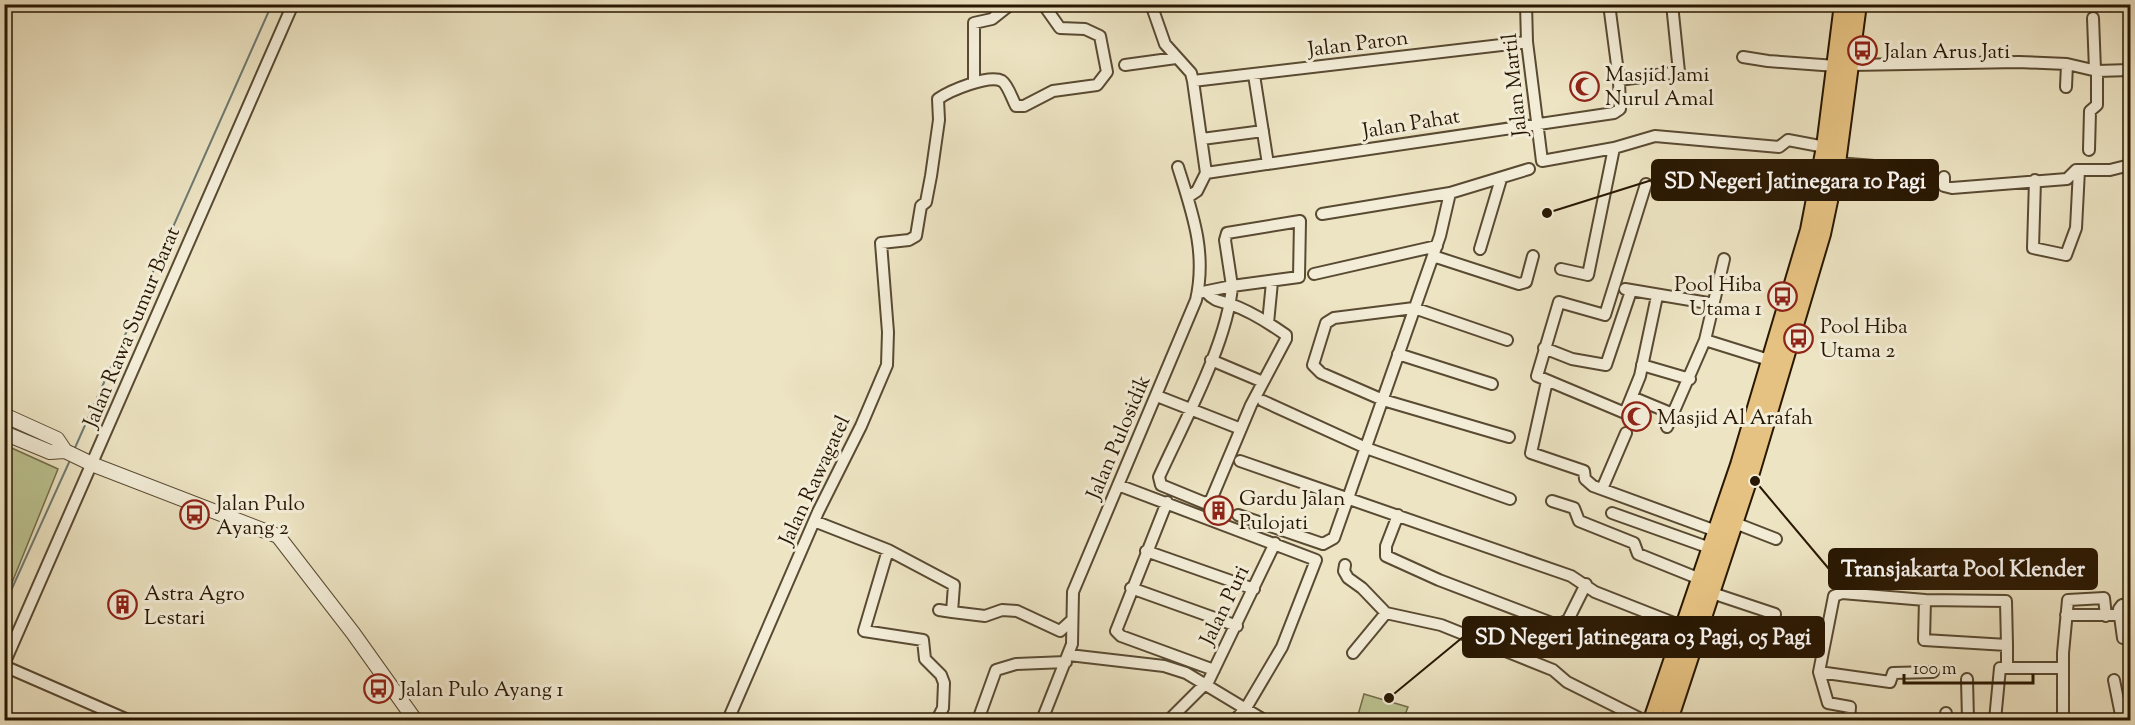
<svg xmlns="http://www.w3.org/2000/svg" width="2135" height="725" font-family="'Sorts Mill Goudy',serif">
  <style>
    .park { fill: #bcc391; stroke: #726d4a; stroke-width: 1.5 }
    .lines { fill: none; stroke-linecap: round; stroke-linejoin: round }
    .stream { stroke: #6e7a73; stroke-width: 2 }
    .minor-casing { stroke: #594a32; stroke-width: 14 }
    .tertiary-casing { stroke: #594a32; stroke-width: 16 }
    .primary-casing { stroke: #281702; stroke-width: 20 }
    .minor { stroke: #f3edd8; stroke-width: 10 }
    .tertiary { stroke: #f3edd8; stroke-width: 14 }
    .primary { stroke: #e6c282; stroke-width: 16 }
    .labels { text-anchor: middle; stroke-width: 6; stroke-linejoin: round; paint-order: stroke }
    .street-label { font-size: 21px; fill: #281702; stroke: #f3edd8 }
    .poi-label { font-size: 21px; fill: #281702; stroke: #f3edd8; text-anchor: start }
    .leader { fill: none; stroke: #281702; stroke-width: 2 }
    .callout-dot { fill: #281702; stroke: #f3edd8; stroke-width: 2 }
    .callout { fill: #281702; stroke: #281702; stroke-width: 2 }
    .callout-label { font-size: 22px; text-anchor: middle; font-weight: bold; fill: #fff }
  </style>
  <rect width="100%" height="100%" fill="#ede4c3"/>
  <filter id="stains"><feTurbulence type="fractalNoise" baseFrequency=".00333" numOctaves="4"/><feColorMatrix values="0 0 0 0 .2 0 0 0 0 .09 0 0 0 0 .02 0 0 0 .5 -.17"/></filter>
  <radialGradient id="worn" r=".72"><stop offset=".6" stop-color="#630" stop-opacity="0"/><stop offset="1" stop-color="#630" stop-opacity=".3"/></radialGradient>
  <!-- park -->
  <path class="park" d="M5,445l53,24 -53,131z
    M1364,694l44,13 -5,13h-25l-20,-5z"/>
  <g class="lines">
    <!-- stream -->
    <path class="stream" d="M74,450l198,-446
      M4,606l67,-148"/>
    <defs>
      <path id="minor" d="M1151,4l14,40 26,29 2,8 13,92 -9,18 -9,6
        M1526,4l1,38 15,119 72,-13
        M2093,18l2,52
        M1743,57l25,4 68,5
        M1125,65l51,-7
        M1851,65l168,-3 48,2 30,7 33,-1
        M1254,75l14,89
        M1619,80l60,-8 -7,-68
        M1193,81l334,-39
        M974,82v-59l18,-4 19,-15
        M2066,87l1,-23
        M1202,139l61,-8
        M2089,150l1,-39 7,-6v-34
        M1837,163l87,7
        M1206,173l408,-60 6,-4 -1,-29 -10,-76
        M1944,177v9l8,2 115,-9 9,-9h34l20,-5
        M2035,180l-2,68 33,7 10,-27 3,-58
        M1646,184l-41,131 -46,-13 -22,74 88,37 15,-37 17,-80
        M1322,214l128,-21 79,-24
        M1480,249l21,-70
        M1433,256l86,28 7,-2 7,-26
        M1561,269l27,6 26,-127 41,-12 124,11 9,-7 37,7
        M1314,274l123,-28
        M1625,289l89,15
        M1198,293l34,-7 -7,-46 2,-7 73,-12 -1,56 -67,9c-4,56 -49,138 -73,191l2,8 44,18 6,-3 40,-95 35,-66v-4c-17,-12 -36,-24 -56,-31 -11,-3 -16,-3 -24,-12
        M1268,323l4,-41
        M1507,340l-93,-32 -80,10 -8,5 -13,42 8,8 62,27 126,37
        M1705,340l67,21
        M1544,348l28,11 34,6 25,-74
        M1398,354l94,30
        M1211,360l52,22
        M1642,365l48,14
        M1547,381l-16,72 53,18 1,8 8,7 123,45
        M1157,396l84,33
        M1632,397l41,17
        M1263,401l103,47 144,51
        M1667,427l38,-87 19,-81
        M1240,461l331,115 24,16 94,37
        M1118,485l198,75 -34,87 -36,61 -11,12
        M1602,489l24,-56
        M1552,501l22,7 5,13 55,22 4,11 62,25
        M1167,502l-51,129 5,5 93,34
        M1612,513l98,35
        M1238,515l85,29 11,-6 106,-302 10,-43
        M1398,515l-12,31v10l53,24 118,45 11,-5 18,-36
        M814,521l74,29 66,35 -2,27 33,4 17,-6 15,1 43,20 11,-10
        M1735,523l41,16
        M888,550l-24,81 59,9 2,19 16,16 3,8 -1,25 -6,12
        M1146,551l108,38
        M1345,565l-1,6 4,7 14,10 24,25
        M1131,588l106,38
        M1712,593l63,21 -3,17 13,6
        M1925,600l81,1 1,44
        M2130,603l-8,2 -3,4 4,29h7
        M939,610l13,2
        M2066,615h54
        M1353,653l33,-40 55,12 112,45 14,12 76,38
        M1069,655l95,11 22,7 78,47
        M4,664l289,-660
        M4,666l124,54
        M1819,672l71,10 3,-9 40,-1
        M1967,679l1,41
        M2114,680l8,40
        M1946,713v7
        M728,720l90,-208 43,-86 26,-61 1,-33 -7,-89 28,-3 7,-4 5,-30 5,-4 5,-26 8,-56 -1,-21c11,-8 51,-25 64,-18 6,4 10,18 14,25h8l29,-15 44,-6 10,-13 -7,-36 -15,-7 -25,-1 -17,-24
        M978,720l18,-50 20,-6 50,-2
        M1042,720l30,-76 1,-52 123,-292c11,-48 -4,-88 -18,-133
        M1169,720l40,-40 66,-137
        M1849,720l1,-13 -22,-4 -9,-31 15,-76 8,-3 83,7 -1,40 83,5v21
        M1995,720l5,-52h63
        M2063,720v-67l5,-53 36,-2 2,18"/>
      <path id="tertiary" d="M4,415l53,24 8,12
        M4,433l46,19 15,-1 29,14 184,71 75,97 62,87"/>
      <path id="primary" d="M1652,720l87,-255 70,-235 16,-83 18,-143
        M1669,720l83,-251 70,-235 15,-71 21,-159"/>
    </defs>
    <!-- minor casing -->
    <use href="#minor" class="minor-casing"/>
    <!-- tertiary casing -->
    <use href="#tertiary" class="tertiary-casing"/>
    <!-- primary casing -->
    <use href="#primary" class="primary-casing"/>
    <!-- minor -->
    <use href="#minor" class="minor"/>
    <!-- tertiary -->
    <use href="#tertiary" class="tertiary"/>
    <!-- primary -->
    <use href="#primary" class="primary"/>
  </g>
  <!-- icons -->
  <defs>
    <symbol id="bus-ring" viewBox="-11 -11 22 22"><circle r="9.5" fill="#f3edd8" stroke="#8f2418" stroke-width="1.5"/><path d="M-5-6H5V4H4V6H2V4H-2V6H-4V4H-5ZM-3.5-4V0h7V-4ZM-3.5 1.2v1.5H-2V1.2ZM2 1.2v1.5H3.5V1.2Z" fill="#8f2418"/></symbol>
    <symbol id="mosque-ring" viewBox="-11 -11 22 22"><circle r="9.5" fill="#f3edd8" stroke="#8f2418" stroke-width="1.5"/><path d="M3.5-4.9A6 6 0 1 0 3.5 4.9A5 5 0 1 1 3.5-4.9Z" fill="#8f2418"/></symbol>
    <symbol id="building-ring" viewBox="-11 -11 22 22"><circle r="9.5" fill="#f3edd8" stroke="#8f2418" stroke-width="1.5"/><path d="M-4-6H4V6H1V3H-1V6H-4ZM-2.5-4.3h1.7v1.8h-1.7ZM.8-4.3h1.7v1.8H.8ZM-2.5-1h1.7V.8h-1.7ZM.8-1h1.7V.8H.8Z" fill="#8f2418"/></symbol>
  </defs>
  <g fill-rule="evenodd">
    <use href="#bus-ring" x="1846" y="34" width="33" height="33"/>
    <use href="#mosque-ring" x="1568" y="70" width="33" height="33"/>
    <use href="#bus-ring" x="1766" y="280" width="33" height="33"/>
    <use href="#bus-ring" x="1782" y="322" width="33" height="33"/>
    <use href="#mosque-ring" x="1620" y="400" width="33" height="33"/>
    <use href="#building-ring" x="1202" y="494" width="33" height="33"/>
    <use href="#bus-ring" x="178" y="498" width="33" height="33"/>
    <use href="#building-ring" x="106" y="588" width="33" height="33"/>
    <use href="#bus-ring" x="362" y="672" width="33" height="33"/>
  </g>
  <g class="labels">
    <!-- street labels -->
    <g class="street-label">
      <text transform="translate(1358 43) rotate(-7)" y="7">Jalan Paron</text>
      <text transform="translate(1514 85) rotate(-96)" y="7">Jalan Martil</text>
      <text transform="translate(1411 123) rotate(-9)" y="7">Jalan Pahat</text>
      <text transform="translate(131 327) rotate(-67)" y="7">Jalan Rawa Sumur Barat</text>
      <text transform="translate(1118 437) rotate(-67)" y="7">Jalan Pulosidik</text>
      <text transform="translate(814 480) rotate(-65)" y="7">Jalan Rawagatel</text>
      <text transform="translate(1224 605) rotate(-64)" y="7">Jalan Puri</text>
    </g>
    <!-- poi labels -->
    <g class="poi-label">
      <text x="1884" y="58">Jalan Arus Jati</text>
      <text x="1605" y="81">Masjid Jami<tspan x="1605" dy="24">Nurul Amal</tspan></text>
      <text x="1762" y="291" text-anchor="end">Pool Hiba<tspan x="1762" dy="24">Utama 1</tspan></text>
      <text x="1820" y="333">Pool Hiba<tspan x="1820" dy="24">Utama 2</tspan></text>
      <text x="1657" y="424">Masjid Al Arafah</text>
      <text x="1239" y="505">Gardu Jalan<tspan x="1239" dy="24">Pulojati</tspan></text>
      <text x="216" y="510">Jalan Pulo<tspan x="216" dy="24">Ayang 2</tspan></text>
      <text x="144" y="600">Astra Agro<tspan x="144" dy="24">Lestari</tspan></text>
      <text x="400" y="696">Jalan Pulo Ayang 1</text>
    </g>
  </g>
  <!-- callouts -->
  <path class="leader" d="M1547 213L1652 180M1755 481L1829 569M1389 698L1463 637"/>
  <g class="callout-dot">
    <circle cx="1547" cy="213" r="6"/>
    <circle cx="1755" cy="481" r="6"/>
    <circle cx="1389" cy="698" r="6"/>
  </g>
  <g class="callout">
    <rect x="1652" y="160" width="286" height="40" rx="6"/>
    <rect x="1829" y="549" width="268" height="40" rx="6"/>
    <rect x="1463" y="617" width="361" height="40" rx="6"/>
  </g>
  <g class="callout-label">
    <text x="1795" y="188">SD Negeri Jatinegara 10 Pagi</text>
    <text x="1963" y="576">Transjakarta Pool Klender</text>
    <text x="1643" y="644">SD Negeri Jatinegara 03 Pagi, 05 Pagi</text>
  </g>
  <!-- margin -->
  <rect width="2135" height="725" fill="none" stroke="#ede4c3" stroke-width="24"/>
  <rect x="6" y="6" width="2123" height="713" fill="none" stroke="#281702" stroke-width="3"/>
  <rect x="12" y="12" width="2111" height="701" fill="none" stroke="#281702" stroke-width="1.5"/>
  <!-- scale -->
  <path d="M1904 674v9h129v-9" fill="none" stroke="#281702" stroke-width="3"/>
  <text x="1913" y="674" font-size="18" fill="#281702" stroke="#f3edd8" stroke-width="4.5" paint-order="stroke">100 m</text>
  <rect width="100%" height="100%" filter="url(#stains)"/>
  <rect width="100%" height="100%" fill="url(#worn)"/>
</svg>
